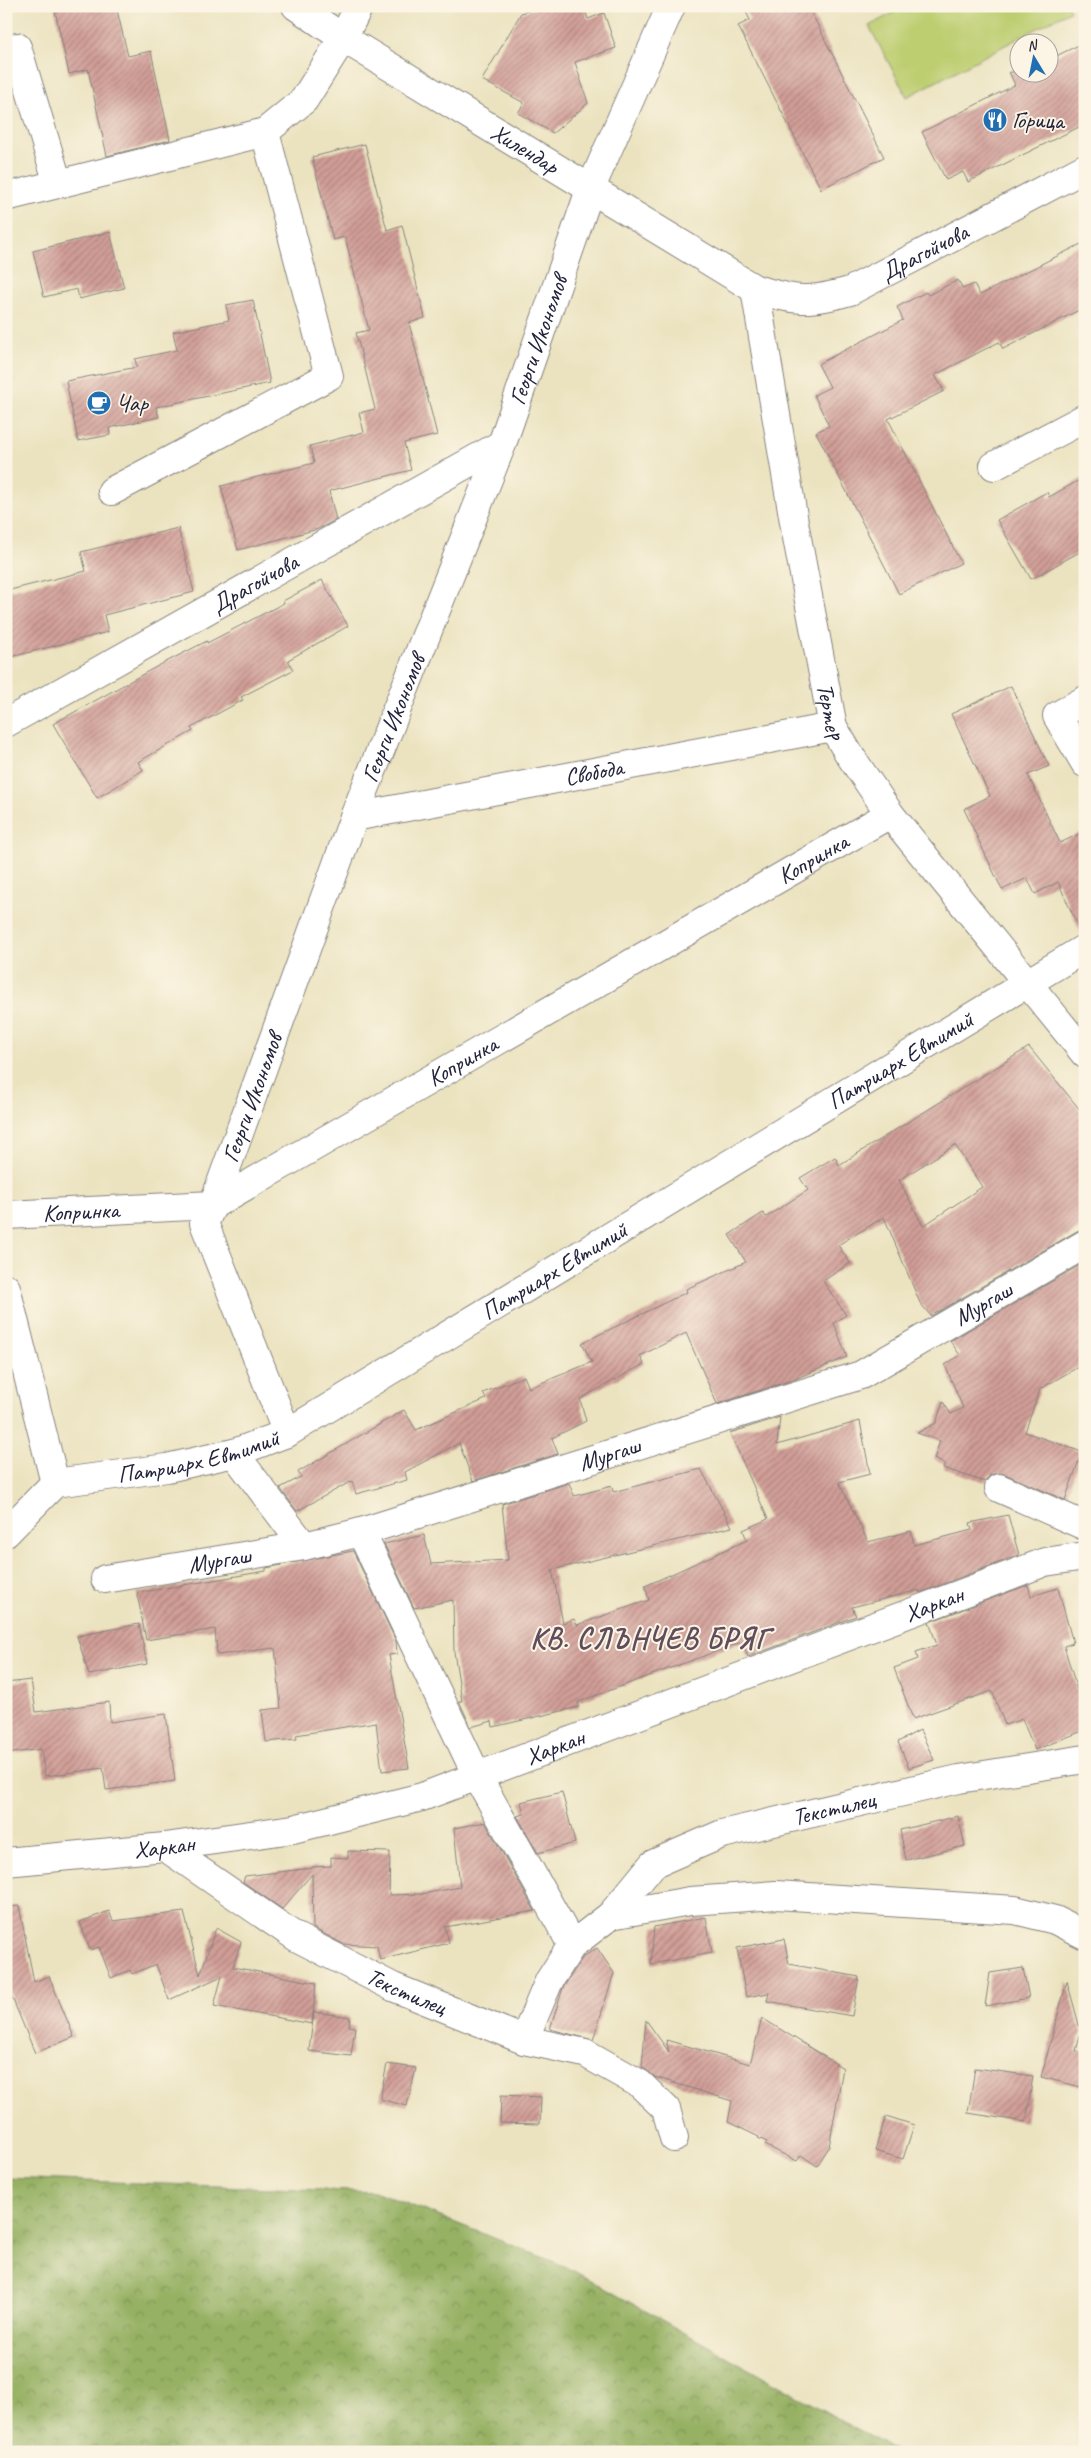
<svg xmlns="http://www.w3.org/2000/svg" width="1091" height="2458" font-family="Caveat,sans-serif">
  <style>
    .grass { fill: #bdce71; stroke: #707856 }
    .forest { fill: url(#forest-crowns); stroke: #5c6a4f }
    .building { fill: url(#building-hatch); fill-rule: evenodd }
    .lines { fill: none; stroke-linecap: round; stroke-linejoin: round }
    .minor-casing { stroke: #86827e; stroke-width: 30 }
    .minor { stroke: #fff; stroke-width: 28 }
    .labels { text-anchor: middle; stroke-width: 4; stroke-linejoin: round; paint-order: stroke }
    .poi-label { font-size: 24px; fill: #22223b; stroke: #fcf5e5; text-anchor: start }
    .street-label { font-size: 24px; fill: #22223b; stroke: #fcf5e5 }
    .district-label { font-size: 29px; font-weight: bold; letter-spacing: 1px; fill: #5f4d5b; stroke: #fcf5e5 }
  </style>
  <defs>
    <pattern id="forest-crowns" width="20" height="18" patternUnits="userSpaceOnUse" patternTransform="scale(1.25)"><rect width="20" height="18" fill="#96b163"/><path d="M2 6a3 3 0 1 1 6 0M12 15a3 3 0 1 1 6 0" fill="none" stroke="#7a9053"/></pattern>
    <pattern id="building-hatch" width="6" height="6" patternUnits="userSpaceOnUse" patternTransform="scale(1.25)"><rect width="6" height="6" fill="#d19e97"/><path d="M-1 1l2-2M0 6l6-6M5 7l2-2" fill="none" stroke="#a9807c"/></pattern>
  </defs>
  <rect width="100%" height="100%" fill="#fcf5e5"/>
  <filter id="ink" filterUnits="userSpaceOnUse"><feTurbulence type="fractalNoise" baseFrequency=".02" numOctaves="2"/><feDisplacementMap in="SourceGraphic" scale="10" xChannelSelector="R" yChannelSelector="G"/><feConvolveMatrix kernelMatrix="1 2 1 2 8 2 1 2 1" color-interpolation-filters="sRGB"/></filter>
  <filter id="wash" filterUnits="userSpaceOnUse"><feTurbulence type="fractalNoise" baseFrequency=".0096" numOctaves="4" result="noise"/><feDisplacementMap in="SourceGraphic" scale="20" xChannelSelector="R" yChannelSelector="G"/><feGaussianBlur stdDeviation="1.12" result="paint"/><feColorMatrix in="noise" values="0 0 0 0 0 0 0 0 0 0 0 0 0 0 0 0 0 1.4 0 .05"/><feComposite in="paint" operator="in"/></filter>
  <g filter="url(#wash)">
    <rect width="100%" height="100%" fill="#ebe3c0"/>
    <!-- grass -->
    <path class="grass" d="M906,6h162l2,5 -163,86 -38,-71z"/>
    <!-- forest -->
    <path class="forest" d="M6,2178l371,14 188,74 333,186h-892z"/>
    <g id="blocks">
      <!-- building -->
      <path class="building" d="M54,6h62l12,50 23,-5 19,89 -63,16 -19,-87 -19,5z
        M541,6h43l4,13 16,-6 12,35 -41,14 13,41 -35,30 -35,-20 6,-10 -42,-23 39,-67z
        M743,6h65l76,151 -63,32 -83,-163 12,-6z
        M1085,42v82l-117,58 -5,-10 -17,8 -24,-48 93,-47 -6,-13h39v-12z
        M365,144l22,86 15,-5 23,93 -16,5 28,112 -33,8 7,27 -82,21 7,29 -18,9 -80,21 -17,-64 93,-23 -4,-17 54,-14 -5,-19 16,-4 -19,-76 13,-3 -24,-93 -12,3 -21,-83z
        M110,232l14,56 -45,11 -2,-10 -33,8 -11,-46z
        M1085,242v65l-82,42 -4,-7 -64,33 9,16 -56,28 73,144 -62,31 -83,-162 13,-6 -15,-31 16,-8 -12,-23 85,-44 -6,-13 29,-15 2,3 30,-15 5,9 11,-5 6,11z
        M253,300l17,83 -114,24 3,10 -50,11 1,7 -32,6 -12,-60 71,-14 -2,-8 42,-9 -4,-18 56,-12 -3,-15z
        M1085,477v72l-54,30 -34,-59 50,-28 2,5z
        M178,528l16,64 -90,23 4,17 -97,25 -5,-17v-49l80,-20 -5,-19z
        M322,580l26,46 -60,34 5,10 -52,27 2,3 -52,28 2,3 -55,31 5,8 -46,28 -44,-74 103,-57 51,-26v2l77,-40 -1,-2z
        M1011,686l38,80 -21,9 32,68 25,-12v101l-4,1 -23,-51 -23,12 -8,-16 -25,12 -38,-81 26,-13 -39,-82z
        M1029,1047l56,69v112l-8,3 -146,85 -11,-13 -36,-86 -46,28 12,18 -27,18 23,34 -12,8 13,34 -52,22 -78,25 -31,-71 -46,23 4,8 -64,35 6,22 -34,17 6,16 -85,27 -14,-38 -54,29 2,8 -51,14 -4,-13 -55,30 -17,-23 21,-11 -3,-5 106,-62 12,20 70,-31 -3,-6 41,-17 5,12 63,-26 -10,-19 105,-51 -1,-3 60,-27 -17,-27 34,-22 3,4 42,-27 -8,-12 35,-21 4,8zM955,1145l27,42 -59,39 -24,-46z
        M1085,1262v101l-45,26 -15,43 57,20 -17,48 -60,-26 -8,-1 -7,2 -5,7 -42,-14 2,-4 -11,-5 6,-18 -23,-8 19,-10 7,-21 8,12 12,-6 -18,-43 15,-10 -10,-14z
        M780,1417l-3,28 83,-24 10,53 -31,8 29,60 43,-11 3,14 58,-15 -2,-7 38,-8 11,40 -99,38 -1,-3 -67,17 4,9 -108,41 -6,-15 -164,60 1,5 -86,20 -1,-6 -21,6 -12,-26h3l-8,-49 -1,-52 -39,8 -30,-64 40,-9 7,29 77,-4 -6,-56 67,-21 5,13 38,-10 1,6 88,-23 31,58 -180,43 11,53 11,-4 3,6 72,-25 -4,-14 102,-46 -4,-10 25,-11 -38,-86z
        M353,1551l43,90 1,13 -8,1 20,113 -27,3 -6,-49 -80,13 1,4 -31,3 -4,-32 19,-2 -6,-60 -58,7 -2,-26 -69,11 -9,-47 129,-22v-3z
        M1028,1585l3,11 27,-8 15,55 -9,3 21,70v14l-50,20 -13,-31 -17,6 -13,-34 -79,28 -19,-51 24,-9 -2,-7 21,-7 -8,-23z
        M139,1624l8,40 -58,11 -12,-39z
        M31,1680l5,32 73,-10 1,20 56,-8 9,67 -69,9 -3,-22 -58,8 -4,-27 -35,5v-71z
        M920,1730l14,30 -25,8 -11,-26z
        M562,1792l13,51 -37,10 -21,-37 7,-2 -3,-12z
        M958,1816l7,30 -59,14 -6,-30z
        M485,1822l50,89 -90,16 4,16 -69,17 -3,-14 -34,-2 -30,-16 -1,-54 -30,35 -39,-27 2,-6 67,-8v-1l19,-1v-9l17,1v-7l42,1 -1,43 33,-1 38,-7 -6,-59z
        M19,1906l15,76 15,-6 25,61 -39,16 -29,-70v-76z
        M109,1911l4,10 71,-9 16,63 16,-47 25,14 -8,25 83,16 -4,41 -98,-18 8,-30 -53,24 -13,-36 -24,10 -2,-4 -19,8 -12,-31 -9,3 -10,-28z
        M706,1917l6,36 -61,11 3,-37z
        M784,1939l5,25 70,13 -7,39 -85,-15 2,-8 -23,4 -9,-49z
        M597,1948l17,25 -21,67 -43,-11 13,-41 20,-31z
        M1023,1968l6,30 -44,8 5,-33z
        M1067,1981l14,51 -5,19 9,1v36l-44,-11z
        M314,2012l36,5 -1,9 6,1 -4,29 -42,-5z
        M762,2018l81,50 -14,79 -12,19 -16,-11 -4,6 -32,-16 2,-3 -9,-4 1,-1 -31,-15 4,-21 -77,-24 -13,-10 4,-47 23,32 -3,-12 84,24z
        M387,2064l29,4 -9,38 -27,-7z
        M975,2068l58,8 -7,46 -58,-9z
        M501,2095l40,2 -1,27 -40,-1z
        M886,2116l28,9 -11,34 -28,-8z"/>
    </g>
  </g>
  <g filter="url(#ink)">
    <use href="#blocks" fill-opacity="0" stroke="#86827e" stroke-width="1"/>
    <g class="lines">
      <defs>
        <g id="minor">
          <path id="s1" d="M296,6l47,32 412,251c42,12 52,14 95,2l235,-123"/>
          <path d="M17,47l41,137"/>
          <path d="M6,197l259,-65 39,-32 39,-62 16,-32"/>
          <path id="s2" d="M755,289l39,233 39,205 16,27 41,60 195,240"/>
          <path d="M994,466l91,-48"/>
          <path d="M112,491l217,-115 -64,-244"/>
          <path d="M1085,700l-28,16 28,47"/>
          <path id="s3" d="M6,723l496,-279"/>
          <path id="s4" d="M354,817l479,-90"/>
          <path id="s5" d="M6,1215l207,-10 677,-391"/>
          <path d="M6,1288l49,195"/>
          <path id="s6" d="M287,1433l-83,-210 9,-18 141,-388 148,-373 88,-254 81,-184"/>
          <path d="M234,1453l70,93"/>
          <path d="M999,1488l86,38"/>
          <path d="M361,1532l116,244 95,169"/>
          <path id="s7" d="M6,1533l49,-50 112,-15 67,-15 53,-20 798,-485"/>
          <path id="s8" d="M105,1579l199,-33 57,-14 500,-157 224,-131"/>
          <path id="s9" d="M165,1847l131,90 97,50 131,53 25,-59 23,-36 39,-30 79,-14 86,-6 239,15 40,10 30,15"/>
          <path id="s10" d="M6,1862l159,-15 128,-18 129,-32 623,-235 40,-6"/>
          <path id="s11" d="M611,1915l42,-51 69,-30 237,-55 126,-20"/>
          <path d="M524,2040l61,13 55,31 26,25 8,29"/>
        </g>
      </defs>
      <!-- minor casing -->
      <use href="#minor" class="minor-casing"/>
      <!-- minor -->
      <use href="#minor" class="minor"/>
    </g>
  </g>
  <!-- icons -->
  <defs>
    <symbol id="restaurant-disc" viewBox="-11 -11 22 22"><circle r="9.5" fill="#1f6fb2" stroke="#fcf5e5"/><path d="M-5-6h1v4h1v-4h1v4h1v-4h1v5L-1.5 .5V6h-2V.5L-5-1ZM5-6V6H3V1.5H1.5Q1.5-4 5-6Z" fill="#fff"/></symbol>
    <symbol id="cafe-disc" viewBox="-11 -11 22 22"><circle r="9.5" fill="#1f6fb2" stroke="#fcf5e5"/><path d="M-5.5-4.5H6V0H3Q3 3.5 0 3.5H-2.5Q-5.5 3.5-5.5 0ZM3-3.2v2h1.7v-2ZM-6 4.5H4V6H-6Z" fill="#fff"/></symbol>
  </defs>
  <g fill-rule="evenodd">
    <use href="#restaurant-disc" x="981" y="106" width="28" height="28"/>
    <use href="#cafe-disc" x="85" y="389" width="28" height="28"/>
  </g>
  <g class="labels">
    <!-- poi labels -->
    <g class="poi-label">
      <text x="1012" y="128">Горица</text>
      <text x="116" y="411">Чар</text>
    </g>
    <!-- street labels -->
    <g class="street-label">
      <text dy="8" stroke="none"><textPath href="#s1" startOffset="270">Хилендар</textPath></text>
      <text dy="8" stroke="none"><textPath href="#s1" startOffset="720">Драгойчова</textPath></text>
      <text dy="8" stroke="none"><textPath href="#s6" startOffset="1170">Георги Икономов</textPath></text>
      <text dy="8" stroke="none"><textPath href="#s3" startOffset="285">Драгойчова</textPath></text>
      <text dy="8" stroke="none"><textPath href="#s2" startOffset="429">Тертер</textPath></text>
      <text dy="8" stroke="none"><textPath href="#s6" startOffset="765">Георги Икономов</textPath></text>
      <text dy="8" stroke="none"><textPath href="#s4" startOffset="244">Свобода</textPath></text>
      <text dy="8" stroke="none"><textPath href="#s5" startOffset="900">Копринка</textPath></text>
      <text dy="8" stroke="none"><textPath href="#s7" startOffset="1026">Патриарх Евтимий</textPath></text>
      <text dy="8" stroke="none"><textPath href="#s5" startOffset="495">Копринка</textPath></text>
      <text dy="8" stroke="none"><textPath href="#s6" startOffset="360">Георги Икономов</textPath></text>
      <text dy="8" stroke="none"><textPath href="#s5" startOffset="75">Копринка</textPath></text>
      <text dy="8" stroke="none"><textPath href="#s7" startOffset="621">Патриарх Евтимий</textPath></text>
      <text dy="8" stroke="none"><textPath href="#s8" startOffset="926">Мургаш</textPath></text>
      <text dy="8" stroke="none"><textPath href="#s7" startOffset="216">Патриарх Евтимий</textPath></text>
      <text dy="8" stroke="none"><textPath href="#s8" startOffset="521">Мургаш</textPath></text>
      <text dy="8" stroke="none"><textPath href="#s8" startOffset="116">Мургаш</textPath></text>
      <text dy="8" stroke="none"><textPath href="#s10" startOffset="969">Харкан</textPath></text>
      <text dy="8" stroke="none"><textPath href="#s10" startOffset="564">Харкан</textPath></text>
      <text dy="8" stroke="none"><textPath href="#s11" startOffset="256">Текстилец</textPath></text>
      <text dy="8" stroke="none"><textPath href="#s10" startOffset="159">Харкан</textPath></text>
      <text dy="8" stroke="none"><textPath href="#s9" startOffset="282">Текстилец</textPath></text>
    </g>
    <!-- district labels -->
    <g class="district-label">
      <text x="650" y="1648">КВ. СЛЪНЧЕВ БРЯГ</text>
    </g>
  </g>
  <!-- margin -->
  <rect width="1091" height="2458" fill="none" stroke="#fcf5e5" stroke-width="25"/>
  <!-- north arrow -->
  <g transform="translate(1034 58) rotate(350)"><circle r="24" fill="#fcf5e5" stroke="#a5a1a1"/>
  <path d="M0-4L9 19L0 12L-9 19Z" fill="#1f6fb2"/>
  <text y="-8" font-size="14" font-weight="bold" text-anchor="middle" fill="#22223b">N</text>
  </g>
</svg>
